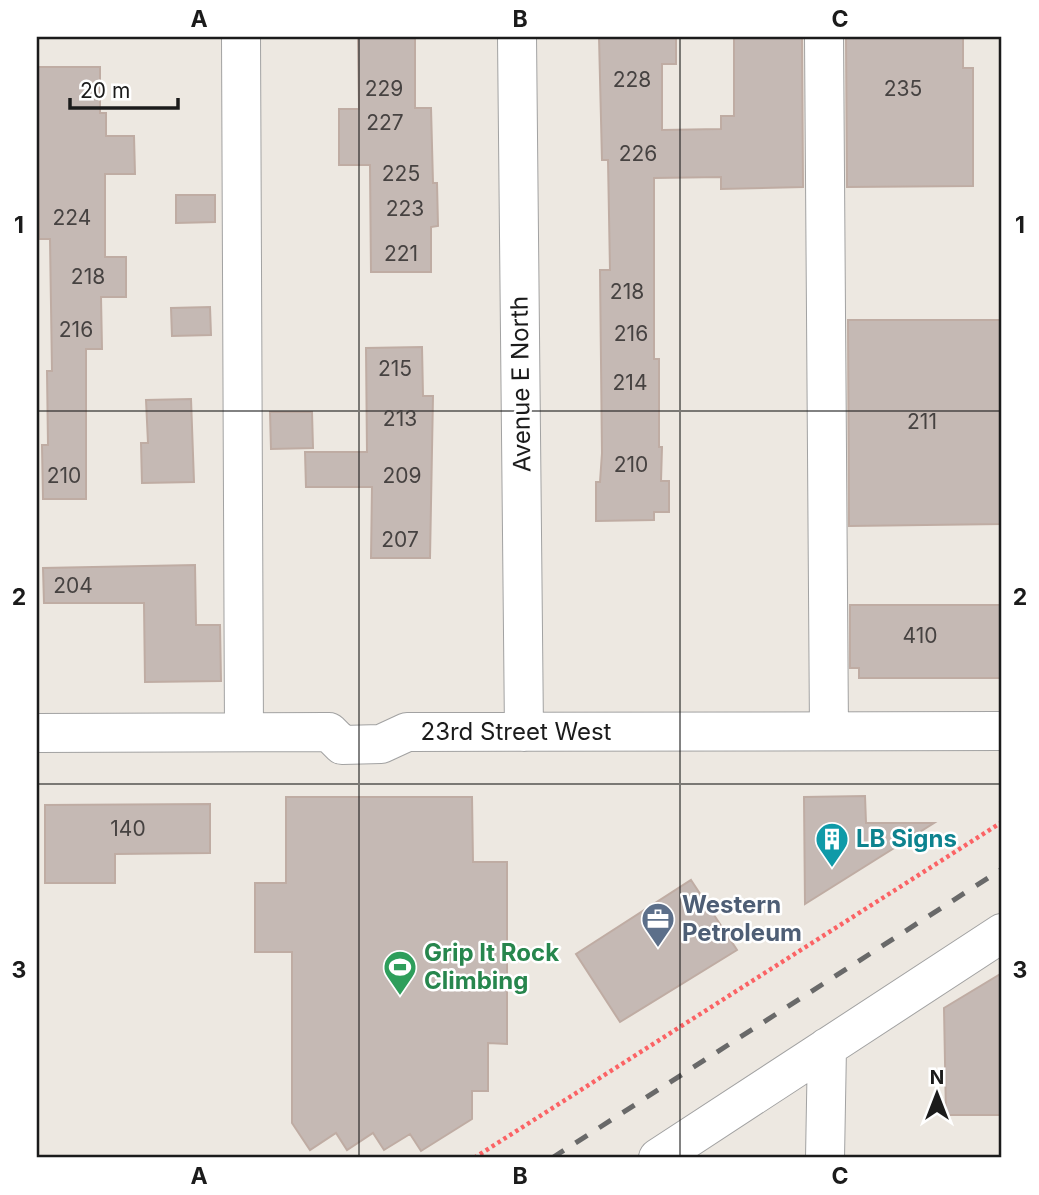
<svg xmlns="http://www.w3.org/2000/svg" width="1039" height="1195" font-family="Inter,sans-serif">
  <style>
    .building { fill: #c5b9b4; stroke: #bfaca3; stroke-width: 2 }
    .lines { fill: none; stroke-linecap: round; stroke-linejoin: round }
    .minor-casing { stroke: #a2a2a2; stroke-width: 40 }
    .path { stroke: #fb6365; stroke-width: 4.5; stroke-dasharray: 3.5 3.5; stroke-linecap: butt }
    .minor { stroke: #fff; stroke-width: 38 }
    .rail { stroke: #696969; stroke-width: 5; stroke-dasharray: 14 14; stroke-linecap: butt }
    .grid { fill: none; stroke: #1b1b1b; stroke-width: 2; stroke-opacity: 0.55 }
    .labels { text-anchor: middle; stroke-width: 5; stroke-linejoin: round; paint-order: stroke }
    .number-label { font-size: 21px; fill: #464241 }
    .street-label { font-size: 24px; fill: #1b1b1b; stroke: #fff }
    .culture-label { font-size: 24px; font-weight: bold; fill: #0d838f; stroke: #fff; text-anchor: start }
    .service-label { font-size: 24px; font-weight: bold; fill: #4e5e75; stroke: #fff; text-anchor: start }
    .leisure-label { font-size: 24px; font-weight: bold; fill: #27864d; stroke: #fff; text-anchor: start }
    .neatline { fill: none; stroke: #1b1b1b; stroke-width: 2.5 }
    .grid-label { font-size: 23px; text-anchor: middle; font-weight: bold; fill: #1b1b1b }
  </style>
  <rect width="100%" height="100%" fill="#ede8e1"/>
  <!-- building -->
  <path class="building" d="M358,37h57v71h16l2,75h4l1,43 -7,1v45h-60l-1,-107h-31v-56h20z
    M599,37h77v27h-14v66l59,-1v-13h13v-79h68l1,150 -82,2v-12l-67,1v181h5v88h3l-1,34h8v31h-15v8l-58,1v-39h4l2,-29 -2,-183h10l-2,-110h-6z
    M846,37h117v31h10v118l-126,1z
    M37,67h63v46h6v23h28l1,38h-30v83h21v40h-25l1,52h-16v150h-43l-1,-54h6l-1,-74h5l-2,-132h-11z
    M176,195h39v27l-39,1z
    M210,307l1,28 -39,1 -1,-28z
    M848,320h154v204l-153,2z
    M422,347l1,49h10l-3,162h-59l1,-71h-66l-1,-35h62l-1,-104z
    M191,399l3,83 -52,1 -1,-40h7l-2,-43z
    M270,412h42l1,36 -42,1z
    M195,565l1,60h24l1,56 -76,1 -1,-79h-100l-1,-35z
    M850,605h152v73h-143v-10h-9z
    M865,796l1,27h68l-129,81 -1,-107z
    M286,797h186l1,65h34v182l-19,-1v48h-16v28l-51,32 -11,-17 -26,16 -11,-17 -26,17 -11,-17 -26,17 -18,-27v-171h-37v-69h31z
    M210,804v49l-95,1v29h-70v-78z
    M691,880l46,70 -117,72 -44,-68z
    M1002,973v142h-56l-2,-107z"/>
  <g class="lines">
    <defs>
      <path id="minor" d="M241,37l3,695
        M517,37l7,695
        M824,37l5,694
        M37,733l292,-1 13,13 39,-1 26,-12 595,-1
        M658,1158l344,-225
        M825,1158l2,-111"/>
    </defs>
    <!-- minor casing -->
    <use href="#minor" class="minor-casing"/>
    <!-- path -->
    <path class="path" d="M474,1158l528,-336"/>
    <!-- minor -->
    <use href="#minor" class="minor"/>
    <!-- rail -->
    <path class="rail" d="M552,1158l450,-289"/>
  </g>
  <!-- grid -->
  <path class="grid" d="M359,37v1121M680,37v1121M37,411h965M37,784h965"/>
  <!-- icons -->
  <defs>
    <symbol id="building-pin" viewBox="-11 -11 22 30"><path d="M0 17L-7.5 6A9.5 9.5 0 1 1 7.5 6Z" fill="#0f9aa8" stroke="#fff"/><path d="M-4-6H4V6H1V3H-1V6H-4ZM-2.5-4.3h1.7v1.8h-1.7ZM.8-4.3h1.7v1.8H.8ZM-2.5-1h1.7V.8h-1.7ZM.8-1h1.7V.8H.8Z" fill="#fff"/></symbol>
    <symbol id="office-pin" viewBox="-11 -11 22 30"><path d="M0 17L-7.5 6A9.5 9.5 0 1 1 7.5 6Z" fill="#5c6f8a" stroke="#fff"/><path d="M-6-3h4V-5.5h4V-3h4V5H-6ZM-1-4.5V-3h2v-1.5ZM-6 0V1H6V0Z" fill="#fff"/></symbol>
    <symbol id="stadium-pin" viewBox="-11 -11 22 30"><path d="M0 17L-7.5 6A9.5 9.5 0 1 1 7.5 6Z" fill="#2e9e5b" stroke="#fff"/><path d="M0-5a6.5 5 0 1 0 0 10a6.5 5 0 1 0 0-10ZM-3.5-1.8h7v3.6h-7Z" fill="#fff"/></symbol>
  </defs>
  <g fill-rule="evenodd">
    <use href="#building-pin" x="813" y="820" width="38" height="52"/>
    <use href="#office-pin" x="639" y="900" width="38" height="52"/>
    <use href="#stadium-pin" x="381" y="948" width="38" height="52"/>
  </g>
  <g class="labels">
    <!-- number labels -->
    <g class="number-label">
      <text x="632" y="87">228</text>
      <text x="384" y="96">229</text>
      <text x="903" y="96">235</text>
      <text x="385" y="130">227</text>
      <text x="638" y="161">226</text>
      <text x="401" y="181">225</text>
      <text x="405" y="216">223</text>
      <text x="72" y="225">224</text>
      <text x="401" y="261">221</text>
      <text x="88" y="284">218</text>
      <text x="627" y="299">218</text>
      <text x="76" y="337">216</text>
      <text x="631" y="341">216</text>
      <text x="395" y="376">215</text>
      <text x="630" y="390">214</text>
      <text x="400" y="426">213</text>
      <text x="922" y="429">211</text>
      <text x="631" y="472">210</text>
      <text x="64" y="483">210</text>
      <text x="402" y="483">209</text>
      <text x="400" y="547">207</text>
      <text x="73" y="593">204</text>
      <text x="920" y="643">410</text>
      <text x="128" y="836">140</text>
    </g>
    <!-- street labels -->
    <g class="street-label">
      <text transform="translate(521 384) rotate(-91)" y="8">Avenue E North</text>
      <text x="516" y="740">23rd Street West</text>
    </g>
    <!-- culture labels -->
    <g class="culture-label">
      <text x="856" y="847">LB Signs</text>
    </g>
    <!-- service labels -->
    <g class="service-label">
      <text x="682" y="913">Western<tspan x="682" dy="28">Petroleum</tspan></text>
    </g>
    <!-- leisure labels -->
    <g class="leisure-label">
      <text x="424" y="961">Grip It Rock<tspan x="424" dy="28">Climbing</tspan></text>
    </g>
  </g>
  <!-- border -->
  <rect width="1039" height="1195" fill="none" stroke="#ffffff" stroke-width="77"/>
  <!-- north arrow -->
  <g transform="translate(937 1094)" stroke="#ffffff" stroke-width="5" paint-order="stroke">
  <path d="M0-5L12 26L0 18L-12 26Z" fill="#1b1b1b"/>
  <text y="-10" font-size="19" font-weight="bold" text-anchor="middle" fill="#1b1b1b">N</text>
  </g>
  <!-- scale -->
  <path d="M70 98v10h108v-10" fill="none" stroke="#1b1b1b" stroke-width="3.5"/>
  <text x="80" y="98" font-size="21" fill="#1b1b1b" stroke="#ffffff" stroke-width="5" paint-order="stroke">20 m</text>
  <rect x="38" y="38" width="962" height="1118" class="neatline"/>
  <g class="grid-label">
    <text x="199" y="27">A</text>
    <text x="520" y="27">B</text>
    <text x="840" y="27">C</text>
    <text x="19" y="233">1</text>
    <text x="1020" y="233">1</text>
    <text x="19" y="605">2</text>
    <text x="1020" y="605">2</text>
    <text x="19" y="978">3</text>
    <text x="1020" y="978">3</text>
    <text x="199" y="1184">A</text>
    <text x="520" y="1184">B</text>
    <text x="840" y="1184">C</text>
  </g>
</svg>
